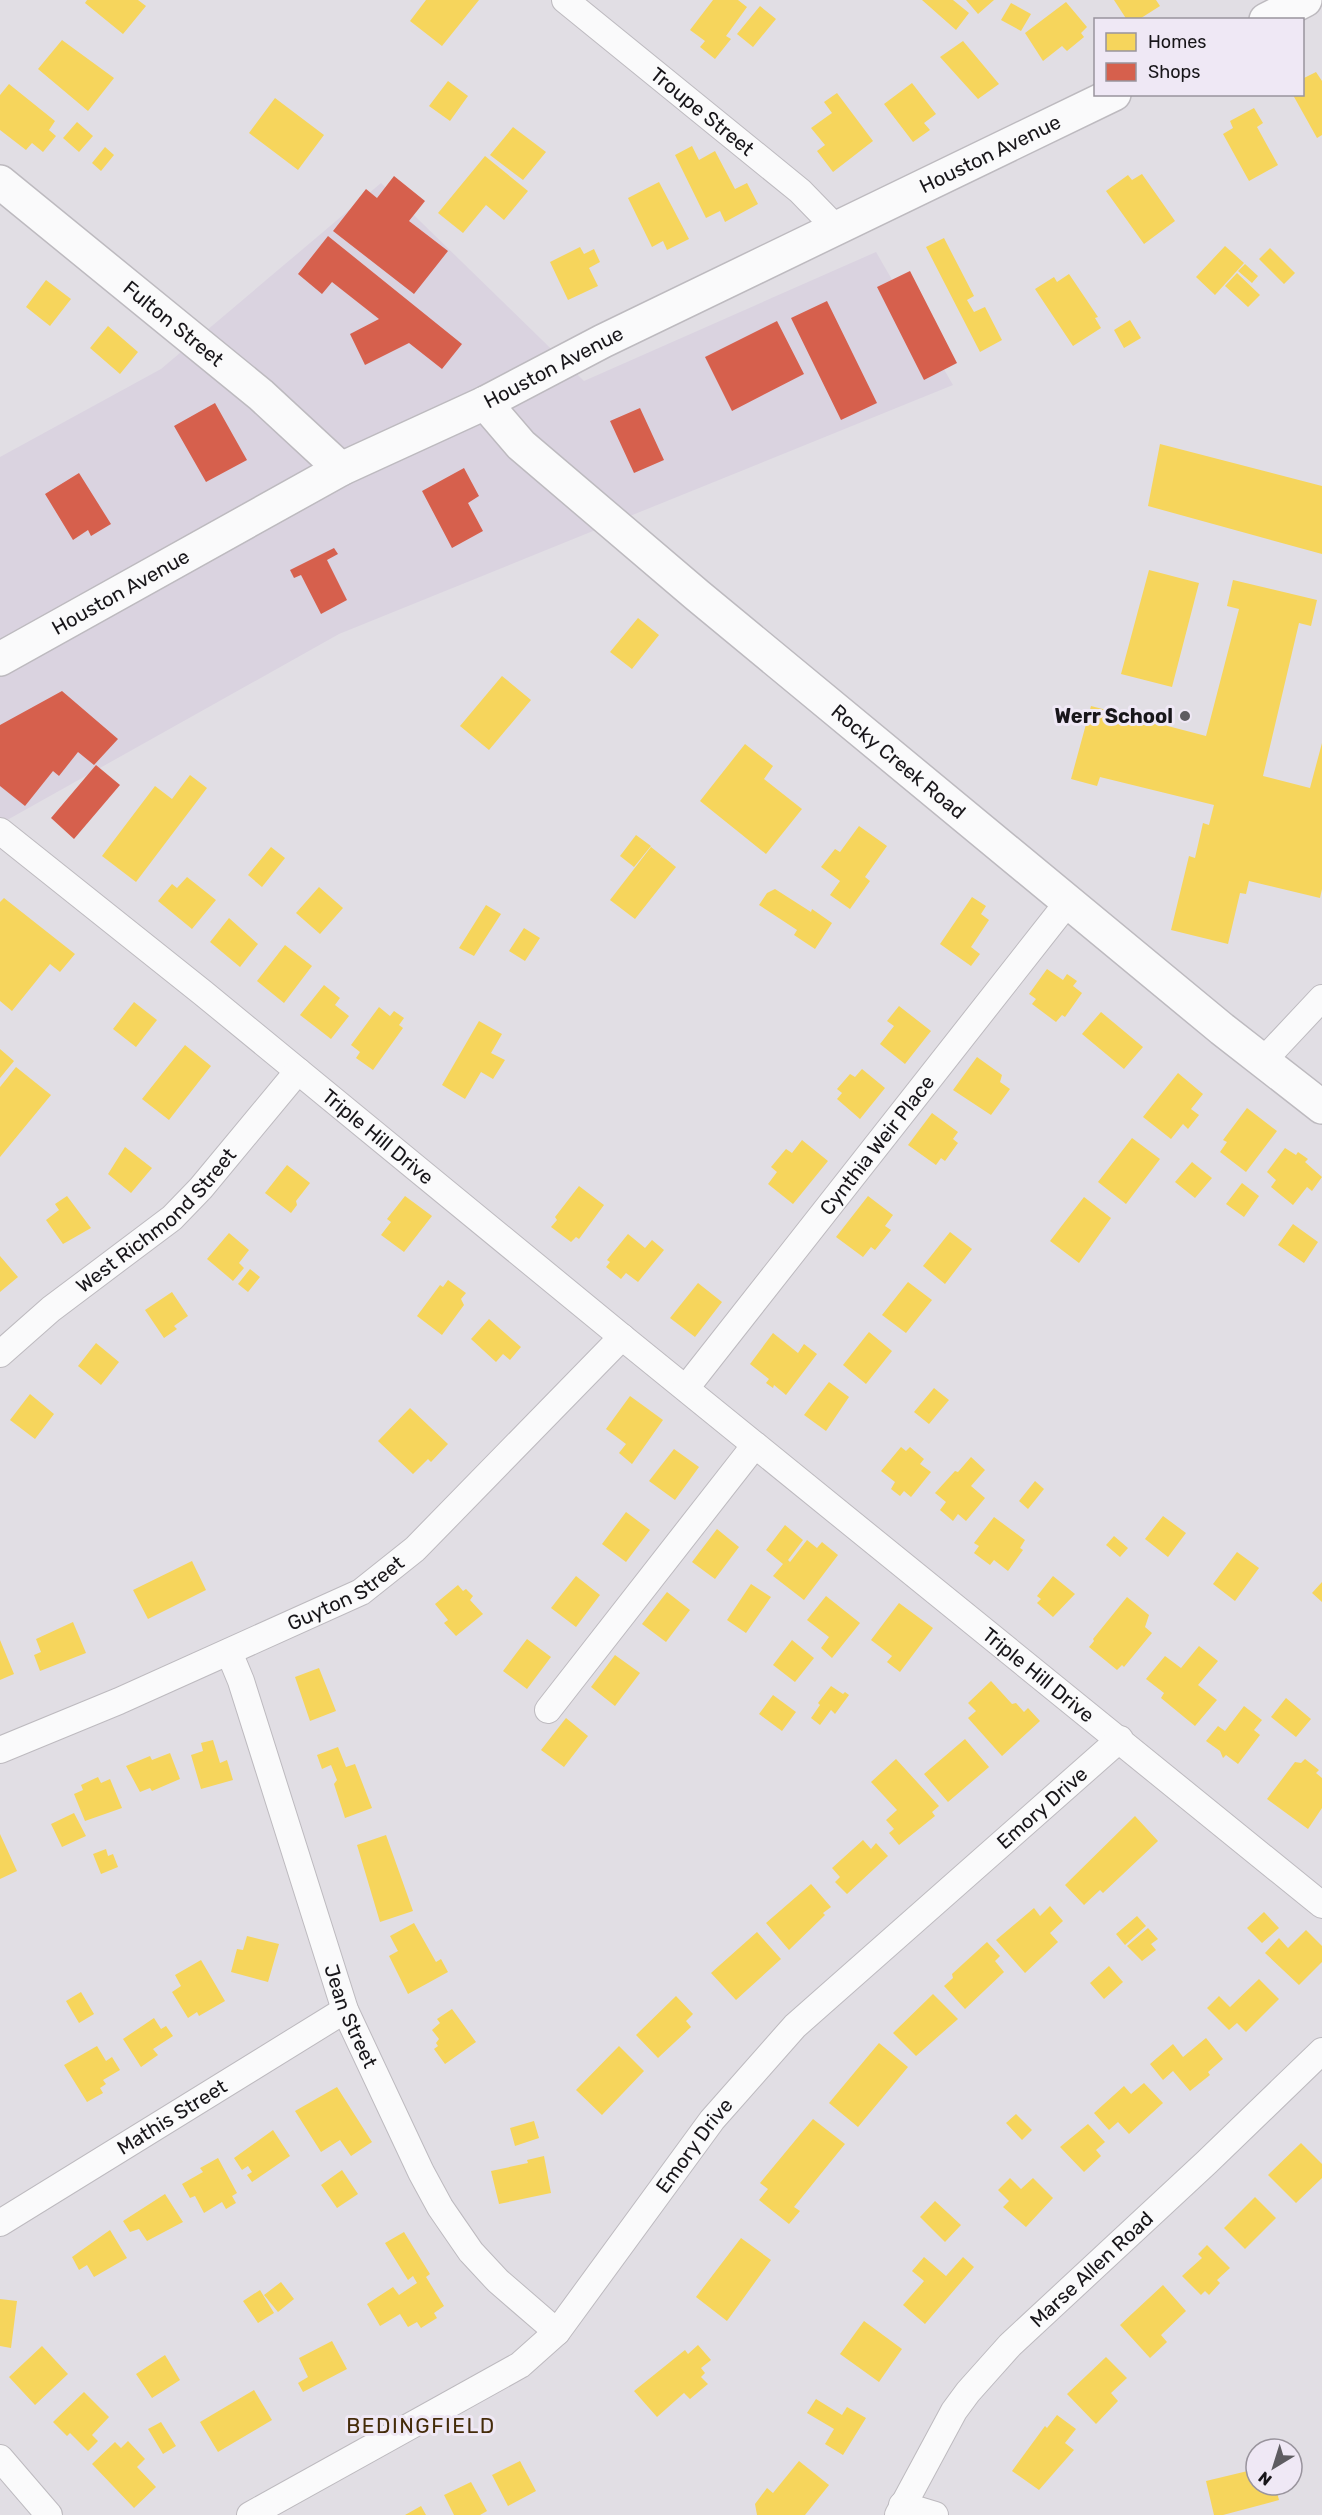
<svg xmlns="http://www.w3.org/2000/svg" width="1322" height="2515" font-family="Rubik,sans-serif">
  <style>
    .built { fill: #dad3e0 }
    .homes { fill: #f6d55c }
    .shops { fill: #d6604d }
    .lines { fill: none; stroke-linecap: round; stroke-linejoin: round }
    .minor-casing { stroke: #bdbabf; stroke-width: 28 }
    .tertiary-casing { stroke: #bdbabf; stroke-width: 36 }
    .minor { stroke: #fafafb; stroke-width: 26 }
    .tertiary { stroke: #fafafb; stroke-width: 33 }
    .poi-dot { fill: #5e5c61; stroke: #efe8f5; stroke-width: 2 }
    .labels { text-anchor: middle; stroke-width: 6; stroke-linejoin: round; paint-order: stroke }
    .street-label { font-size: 20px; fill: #18161a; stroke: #efe8f5 }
    .poi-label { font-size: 20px; font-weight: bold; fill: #18161a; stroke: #efe8f5; text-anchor: end }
    .neighbourhood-label { font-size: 21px; letter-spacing: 1.5px; fill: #442b09; stroke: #efe8f5 }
  </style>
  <rect width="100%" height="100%" fill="#e1dee4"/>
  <!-- built -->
  <path class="built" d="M381,183l203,198 292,-129 77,133 -614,249 -339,190v-367l161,-88z"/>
  <!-- homes -->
  <path class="homes" d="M87,0h51l8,6 -23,28 -38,-31z
    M426,0h53l-37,46 -32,-25z
    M713,0h25l9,7 -21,29 5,3 -16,20 -15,-12 5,-6 -15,-11z
    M922,0h31l16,13 -13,17z
    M966,0h28l-16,14z
    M1114,0h42l4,6 -22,14h-11z
    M1066,2l21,25 -6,6 3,4 -17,14 -5,-5 -19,15 -18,-28z
    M1011,3l20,11 -10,17 -20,-11z
    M760,6l16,13 -23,28 -16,-13z
    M62,40l52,38 -26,33 -50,-42z
    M963,41l36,43 -21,15 -38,-42z
    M1316,72l6,9v54l-5,3 -24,-43 9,-1v-15z
    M448,81l20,15 -18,25 -21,-15z
    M912,83l24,31 -12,9 6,7 -17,12 -29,-38z
    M9,84l46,37 -6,9 7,6 -13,16 -11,-9 -6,7 -26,-20v-35z
    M837,93l36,48 -40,31 -16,-21 8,-6 -14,-17 21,-15 -8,-11z
    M275,98l49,37 -26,35 -49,-37z
    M1254,108l9,15 -6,4 21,38 -29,16 -26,-47 10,-6 -3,-7z
    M77,122l16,14 -14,16 -16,-14z
    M513,127l33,25 -23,28 -33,-25z
    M692,146l7,14 16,-9 20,38 12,-6 11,21 -33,18 -5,-11 -14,7 -31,-63z
    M105,147l9,8 -13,16 -9,-8z
    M485,156l43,35 -24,29 -18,-15 -23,28 -25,-20z
    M1142,174l33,47 -31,23 -38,-53 22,-16 4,5z
    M659,182l30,57 -22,11 -4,-9 -11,6 -24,-49z
    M944,238l30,58 -7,4 7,12 11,-5 17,33 -22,12 -54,-105z
    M1225,246l19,17 -29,32 -19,-18z
    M580,247l4,7 10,-5 6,13 -11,6 9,18 -30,14 -18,-38z
    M1270,248l25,25 -11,11 -25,-25z
    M1245,264l13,12 -6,7 -14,-12z
    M1237,273l23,22 -12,12 -23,-21z
    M1069,274l29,43 -3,1 6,10 -28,18 -38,-57 19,-12 3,5z
    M46,280l25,19 -21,27 -24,-19z
    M1130,320l11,18 -17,10 -10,-18z
    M108,326l30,26 -18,22 -30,-26z
    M1160,444l162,42v68l-174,-48z
    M1149,570l50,13 -27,104 -51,-13z
    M1233,580l84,20 -6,26 -12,-3 -36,153 47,12 12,-45v146l-2,9 -71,-17 -3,13 -6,-1 -12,51 -57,-14 18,-74 6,2 8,-35 6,2 5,-20 -114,-28 -3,9 -26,-7 20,-73 115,30 33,-127 -12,-3z
    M638,618l21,17 -27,34 -22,-17z
    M502,676l29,24 -42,50 -29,-24z
    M745,744l28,22 -9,13 38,30 -36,45 -66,-53z
    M190,775l17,13 -71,94 -34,-26 53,-70 17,13z
    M859,826l28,20 -22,31 5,4 -20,28 -20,-14 10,-14 -19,-14 14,-18 5,3z
    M636,835l15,11 -17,21 -14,-11z
    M271,847l14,11 -23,29 -14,-12z
    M651,847l25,20 -41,52 -25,-19z
    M187,877l29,23 -24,29 -34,-28 14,-17 5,4z
    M319,887l24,21 -23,26 -24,-21z
    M775,889l36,23 1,-3 20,14 -17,26 -21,-14 3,-5 -38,-25 8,-12z
    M972,897l14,9 -5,8 8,6 -18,27 9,7 -9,12 -31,-22z
    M4,898l71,56 -15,18 -10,-8 -38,47 -12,-10v-99z
    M486,905l15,9 -27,42 -15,-8z
    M229,918l29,26 -18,23 -30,-25z
    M524,928l16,10 -15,23 -16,-10z
    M285,945l27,21 -28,37 -27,-22z
    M1047,969l16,11 4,-6 10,7 -4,5 9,7 -17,24 -3,-2 -6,7 -24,-18 4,-5 -7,-5z
    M324,985l16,13 -5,7 14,11 -18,23 -31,-24z
    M134,1002l23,18 -21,27 -23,-18z
    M899,1006l32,25 -26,33 -25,-20 14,-18 -7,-5z
    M379,1007l11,9 4,-5 10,7 -5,7 4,3 -30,42 -17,-12 4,-6 -9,-7z
    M1101,1012l42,35 -19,22 -42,-35z
    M479,1021l23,13 -11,19 14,7 -12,19 -12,-7 -16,27 -23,-14z
    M185,1045l26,21 -42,54 -27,-21z
    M0,1049l14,12 -14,17z
    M977,1057l25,18 -2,7 10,7 -19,26 -38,-25z
    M16,1067l35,28 -51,62v-70z
    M862,1069l23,19 -25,31 -23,-20 5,-6 -5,-4 13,-15 5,3z
    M1178,1073l25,21 -12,15 8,6 -11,14 -5,-5 -12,15 -28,-22z
    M1247,1108l30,23 -31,41 -26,-20 7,-10 -4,-2z
    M932,1113l26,19 -5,7 5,4 -13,18 -4,-3 -5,7 -28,-20z
    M1132,1138l28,21 -34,45 -28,-22z
    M802,1140l26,21 -35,43 -25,-20 9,-12 -6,-5 15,-18 6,4z
    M125,1147l27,21 -21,25 -23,-19z
    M1285,1148l11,7 2,-3 10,7 -3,3 17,15 -10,14 -5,-4 -14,18 -22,-18 5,-7 -9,-8z
    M1192,1162l20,16 -17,20 -20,-16z
    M287,1165l23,18 -14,18 1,4 -6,8 -26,-20z
    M1242,1183l17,13 -15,21 -18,-13z
    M579,1186l25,19 -25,34 -3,-2 -5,5 -20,-15 6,-7 -2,-3z
    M67,1196l24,32 -28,16 -17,-24 13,-10 -4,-6z
    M405,1196l27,20 -28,36 -23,-17 10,-13 -4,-3z
    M868,1196l25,19 -8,11 6,4 -16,20 -4,-3 -8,10 -27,-20z
    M1084,1197l27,21 -32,45 -29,-22z
    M1293,1224l25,18 -14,21 -26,-18z
    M950,1232l22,17 -27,35 -22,-18z
    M229,1233l20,17 -10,13 5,5 -11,13 -26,-22z
    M628,1234l17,14 7,-8 12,10 -26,32 -12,-9 -5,6 -15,-12 4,-5 -3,-2z
    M0,1256l18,21 -18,15z
    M250,1269l10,8 -12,15 -10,-8z
    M448,1280l18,13 -5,6 3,6 -22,30 -25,-19 23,-31 3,2z
    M908,1282l24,18 -26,33 -24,-18z
    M698,1283l24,19 -27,35 -25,-19z
    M172,1292l16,24 -14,10 3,3 -13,9 -19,-28z
    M489,1319l32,28 -11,13 -7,-6 -7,8 -25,-23z
    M869,1332l23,19 -26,33 -23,-19z
    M773,1333l25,20 6,-9 13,10 -31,41 -12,-10 -1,3 -7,-5 3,-4 -19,-15z
    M96,1343l23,19 -18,23 -23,-19z
    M829,1382l20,15 -23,34 -22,-16z
    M934,1388l15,12 -20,24 -15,-12z
    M30,1394l24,20 -19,25 -25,-19z
    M630,1396l33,24 -31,44 -13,-11 7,-9 -20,-15z
    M410,1408l38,36 -17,18 -3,-3 -15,15 -35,-33z
    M901,1447l5,4 4,-4 14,12 -4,5 11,8 -20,25 -7,-6 -4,5 -9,-7 4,-7 -14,-11z
    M674,1449l25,18 -24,33 -26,-19z
    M971,1457l14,13 -14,16 14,12 -19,23 -8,-7 -5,7 -13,-11 6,-8 -11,-9 20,-22 3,1z
    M1035,1481l9,8 -16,20 -9,-8z
    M626,1512l24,18 -24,32 -24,-18z
    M1163,1516l23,17 -18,24 -23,-18z
    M994,1517l31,23 -5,8 3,2 -15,21 -14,-11 -4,5 -16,-12 5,-7 -5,-3z
    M785,1525l18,15 -15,20 2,2 17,-22 10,8 5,-6 16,13 -34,45 -31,-24 10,-12 -17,-14z
    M717,1529l22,18 -24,32 -23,-17z
    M1114,1536l14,12 -8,9 -14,-12z
    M1237,1552l22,16 -24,33 -22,-17z
    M192,1561l14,29 -58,29 -15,-29z
    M576,1576l24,19 -24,32 -25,-19z
    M1053,1576l22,18 -22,23 -16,-14 4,-4 -4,-3z
    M1322,1582v20l-10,-9z
    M751,1584l20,13 -25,36 -19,-13z
    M458,1585l5,6 3,-2 7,7 -3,4 13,14 -27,22 -12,-13 4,-3 -13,-16z
    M667,1592l23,18 -24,32 -24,-18z
    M826,1596l34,27 -28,35 -11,-10 8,-11 -22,-17z
    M1127,1597l22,18 -4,12 7,6 -28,34 -2,-2 -5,5 -28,-23 5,-6 -1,-2z
    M899,1603l34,25 -33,44 -13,-10 5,-6 -21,-16z
    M73,1622l13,31 -46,18 -6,-16 7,-3 -5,-13z
    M527,1639l24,18 -24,32 -24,-18z
    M0,1640l14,34 -14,6z
    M792,1640l22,18 -19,24 -22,-17z
    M1199,1646l19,15 -20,24 19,15 -22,26 -34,-28 3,-5 -18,-14 19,-23 16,12z
    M615,1655l25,18 -25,33 -24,-19z
    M319,1668l17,43 -26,10 -15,-44z
    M991,1681l21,23 4,-1 8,9 4,-4 12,13 -38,35 -34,-38 8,-7 -8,-8z
    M831,1686l12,8 2,-2 4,3 -14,19 -4,-4 -11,15 -9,-7 9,-13 -2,-2z
    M773,1695l23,17 -14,19 -23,-17z
    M1286,1698l25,21 -15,18 -25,-20z
    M1244,1706l18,14 -8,10 6,5 -22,29 -12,-9 -3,3 -3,-7 -14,-10 12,-15 7,5z
    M566,1718l22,18 -24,31 -23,-17z
    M965,1739l24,28 -41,35 -24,-28z
    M213,1740l7,23 7,-3 6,20 -32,9 -10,-34 12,-4 -2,-8z
    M338,1747l8,20 9,-3 17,44 -27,10 -11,-34 3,-4 -6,-15 -9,4 -5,-14z
    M170,1753l10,26 -28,12 -2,-3 -10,4 -14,-26 24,-10 2,4z
    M896,1759l43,47 -7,6 3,4 -36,29 -10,-12 5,-4 -8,-9 11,-10 -26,-28z
    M1305,1759l14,11 -3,3 6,5v30l-14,21 -41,-30 28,-37 6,1z
    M98,1777l3,6 9,-4 12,29 -37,13 -11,-27 9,-4 -2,-5z
    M74,1813l12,23 -24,11 -11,-23z
    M1135,1816l23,25 -55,52 -3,-3 -16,15 -19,-20z
    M0,1834l17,37 -17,8z
    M386,1835l27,76 -33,11 -23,-77z
    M863,1840l8,9 5,-6 12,13 -41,38 -12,-12 5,-5 -8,-9z
    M106,1849l2,7 5,-2 5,13 -17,7 -8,-20z
    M811,1884l20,23 -8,6 2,2 -36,35 -23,-27z
    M1050,1906l13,15 -13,12 8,9 -33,31 -29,-33 38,-32 6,8z
    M1264,1912l15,16 -17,15 -15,-15z
    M1137,1916l9,10 -21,19 -9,-11z
    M414,1923l22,39 5,-3 7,13 -40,22 -19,-38 9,-5 -8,-15z
    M1148,1928l10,11 -7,5 5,6 -14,11 -15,-15z
    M1306,1930l16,16v16l-23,23 -34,-32 14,-15 9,10z
    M757,1932l24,27 -45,41 -25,-27z
    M247,1936l32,8 -11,38 -37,-10 6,-23 6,1z
    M987,1942l13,14 -5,5 9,11 -39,37 -21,-23 9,-8 -1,-4z
    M201,1960l24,41 -26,15 -2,-4 -9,6 -16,-26 9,-6 -6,-11z
    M1109,1966l14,16 -19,17 -14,-16z
    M1259,1979l20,20 -33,33 -9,-9 -8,7 -22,-22 12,-12 11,11z
    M81,1992l13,22 -15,9 -13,-22z
    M933,1994l25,25 -42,37 -23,-23z
    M676,1996l17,18 -7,7 5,6 -33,31 -22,-23z
    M452,2009l24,33 -31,22 -11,-15 4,-3 -2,-3 3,-4 -7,-9 8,-7 -3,-4z
    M154,2018l7,11 5,-3 7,10 -20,13 5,6 -17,12 -18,-28z
    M1206,2038l17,21 -15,13 2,3 -20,16 -17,-20 -10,9 -13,-16 23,-20 10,13z
    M879,2043l29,24 -50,60 -29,-24z
    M97,2046l9,15 6,-4 8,13 -17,10 3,4 -6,4 3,5 -16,9 -23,-37z
    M619,2046l25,25 -42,44 -26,-25z
    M1144,2083l19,20 -34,31 -11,-12 -9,8 -15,-17 30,-27 7,8z
    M337,2087l35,55 -21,14 -11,-16 -19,12 -26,-41z
    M1016,2114l16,16 -10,10 -16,-17z
    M813,2119l32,25 -51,63 6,4 -11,13 -30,-24 9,-11 -8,-6z
    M534,2121l5,17 -24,8 -5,-18z
    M1088,2124l17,18 -9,8 5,6 -17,16 -24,-25z
    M273,2130l17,26 -38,26 -5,-7 5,-3 -4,-6 -6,4 -8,-12z
    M1301,2143l21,21v14l-26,25 -28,-28z
    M544,2156l7,37 -52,11 -8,-33 37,-8 -1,-3z
    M218,2158l19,35 -5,3 4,7 -10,6 -4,-7 -18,11 -9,-17 -5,2 -8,-14 21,-12 -3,-4z
    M342,2170l16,24 -21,14 -16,-23z
    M1010,2178l11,11 12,-11 20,20 -27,29 -23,-20 6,-6 -11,-11z
    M165,2194l18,28 -36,19 -8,-12 -9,3 -7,-11z
    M1255,2197l21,21 -31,31 -21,-21z
    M935,2201l26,24 -16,17 -25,-25z
    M110,2230l17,28 -33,19 -7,-12 -8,5 -7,-13z
    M404,2232l26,42 -4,3 18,29 -10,7 3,5 -16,10 -4,-6 -9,5 -8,-13 -20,12 -13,-22 26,-17 6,8 18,-12 -4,-7 -5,4 -23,-37z
    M741,2238l30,22 -44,61 -31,-24z
    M1207,2245l23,23 -13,12 3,3 -11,12 -4,-4 -4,4 -19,-19 20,-18 -4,-4z
    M924,2257l22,19 17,-19 11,10 -49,57 -22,-19 21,-24 -12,-10z
    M281,2282l13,17 -16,13 -14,-17z
    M1163,2285l23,26 -25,24 6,7 -17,16 -30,-33z
    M260,2290l14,23 -16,10 -15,-22z
    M0,2299l17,2 -6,47 -11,-2z
    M864,2321l38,28 -23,33 -39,-28z
    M332,2341l15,28 -44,23 -5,-9 10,-6 -9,-19z
    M698,2345l13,15 -10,8 4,5 -4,4 7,7 -18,15 -6,-6 -27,24 -23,-26 51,-41 3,4z
    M42,2346l26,28 -33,31 -26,-28z
    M165,2355l15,25 -28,18 -16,-24z
    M1106,2357l21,21 -16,15 7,8 -22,23 -29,-30z
    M254,2390l18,30 -54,32 -18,-30z
    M84,2392l25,25 -17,18 6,6 -10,10 -18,-18 -3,3 -14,-14z
    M816,2399l26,16 5,-8 19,11 -23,37 -18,-11 9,-15 -27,-16z
    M1057,2415l19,14 -11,14 9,7 -35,40 -27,-19 33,-45 2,2z
    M161,2422l15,24 -13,8 -15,-25z
    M128,2441l17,18 -8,8 19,20 -22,21 -42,-44 23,-22 6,6z
    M520,2461l16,30 -28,15 -16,-31z
    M799,2461l30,24 -24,30h-48l-2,-11 12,-16 6,5z
    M1256,2469v16h19l4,15 -56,15h-9l-8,-34z
    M471,2482l16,29 -7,4h-26l-10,-20z
    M421,2506l5,9h-21z"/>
  <!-- shops -->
  <path class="shops" d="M394,176l31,25 -16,20 39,30 -34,43 -81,-63 33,-42 11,9z
    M328,236l134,108 -20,25 -33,-26 -44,22 -15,-31 29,-15 -47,-37 -10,12 -24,-20z
    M910,271l47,92 -33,17 -47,-93z
    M827,301l50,102 -36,17 -50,-102z
    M777,321l27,53 -72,37 -27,-54z
    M215,403l32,57 -41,22 -32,-56z
    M640,408l24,52 -30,13 -24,-52z
    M464,468l15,28 -11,7 15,28 -31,17 -30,-57z
    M79,473l32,51 -20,12 -3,-6 -15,10 -28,-46z
    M334,548l4,6 -11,6 20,40 -26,14 -20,-39 -7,3 -4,-8z
    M62,691l56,48 -24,26 -16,-13 -19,24 -6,-5 -28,35 -25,-20v-61z
    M96,765l24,20 -46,54 -23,-21z"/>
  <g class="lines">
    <defs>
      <g id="minor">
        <path id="s1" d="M565,0l235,191 36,37"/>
        <path id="s2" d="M0,831l203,162 419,344 700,568"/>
        <path d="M1262,1062l60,-64"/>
        <path id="s3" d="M0,1354l51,-45 121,-91 29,-30 97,-117"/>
        <path id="s4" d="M686,1388l382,-486"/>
        <path id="s5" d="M229,1652l12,29 104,329 76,162 19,35 31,45 27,29 59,51"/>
        <path d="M548,1710l207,-265"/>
        <path id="s6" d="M0,1750l119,-49 242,-109 54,-43 207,-212"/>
        <path id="s7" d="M0,2223l345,-213"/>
        <path d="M0,2458l49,57"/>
        <path d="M902,2505l33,10"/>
        <path id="s8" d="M250,2515l270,-150 37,-33 155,-212 83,-94 325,-287"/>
        <path id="s9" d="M898,2515l56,-104 14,-19 42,-47 197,-183 115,-111"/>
      </g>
      <g id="tertiary">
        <path d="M1266,20l39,-20"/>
        <path id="s10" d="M0,182l261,213 80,74"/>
        <path id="s11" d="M485,403l36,42 176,150 525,434 100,78"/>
        <path id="s12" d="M0,659l341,-190 144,-66 118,-62 511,-247"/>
      </g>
    </defs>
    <!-- minor casing -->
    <use href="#minor" class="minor-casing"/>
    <!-- tertiary casing -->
    <use href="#tertiary" class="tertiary-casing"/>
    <!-- minor -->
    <use href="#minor" class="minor"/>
    <!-- tertiary -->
    <use href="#tertiary" class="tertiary"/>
  </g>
  <!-- markers -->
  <circle class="poi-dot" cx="1185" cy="716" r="6"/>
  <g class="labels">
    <!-- street labels -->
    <g class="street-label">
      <text dy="7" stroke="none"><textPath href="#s1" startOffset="177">Troupe Street</textPath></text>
      <text dy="7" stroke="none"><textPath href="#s12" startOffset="1112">Houston Avenue</textPath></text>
      <text dy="7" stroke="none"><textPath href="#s10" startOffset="224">Fulton Street</textPath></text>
      <text dy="7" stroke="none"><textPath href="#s12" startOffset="626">Houston Avenue</textPath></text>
      <text dy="7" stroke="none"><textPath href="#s12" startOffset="138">Houston Avenue</textPath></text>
      <text dy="7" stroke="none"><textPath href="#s11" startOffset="548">Rocky Creek Road</textPath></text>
      <text dy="7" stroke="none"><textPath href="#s2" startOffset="486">Triple Hill Drive</textPath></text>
      <text dy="7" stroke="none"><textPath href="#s4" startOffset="309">Cynthia Weir Place</textPath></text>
      <text dy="7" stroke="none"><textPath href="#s3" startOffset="206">West Richmond Street</textPath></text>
      <text dy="7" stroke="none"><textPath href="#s6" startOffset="380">Guyton Street</textPath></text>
      <text dy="7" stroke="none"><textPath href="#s2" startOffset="1338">Triple Hill Drive</textPath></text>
      <text dy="7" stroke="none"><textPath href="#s8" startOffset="1076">Emory Drive</textPath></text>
      <text dy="7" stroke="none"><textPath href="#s5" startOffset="384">Jean Street</textPath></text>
      <text dy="7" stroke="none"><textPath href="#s7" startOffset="202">Mathis Street</textPath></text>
      <text dy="7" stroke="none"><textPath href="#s8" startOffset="590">Emory Drive</textPath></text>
      <text dy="7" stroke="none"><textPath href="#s9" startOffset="316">Marse Allen Road</textPath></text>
    </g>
    <!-- poi labels -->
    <g class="poi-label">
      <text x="1173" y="723">Werr School</text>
    </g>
    <!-- neighbourhood labels -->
    <g class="neighbourhood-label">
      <text x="421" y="2433">BEDINGFIELD</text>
    </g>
  </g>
  <!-- legend -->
  <rect x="1094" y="18" width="210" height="78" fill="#efe8f5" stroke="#99949d" stroke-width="1.5"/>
  <rect x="1106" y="33" width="30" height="18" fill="#f6d55c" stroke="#99949d" stroke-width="1.5"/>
  <text x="1148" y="48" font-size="18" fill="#18161a">Homes</text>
  <rect x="1106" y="63" width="30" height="18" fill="#d6604d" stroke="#99949d" stroke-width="1.5"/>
  <text x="1148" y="78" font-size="18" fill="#18161a">Shops</text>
  <!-- north arrow -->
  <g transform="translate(1274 2467) rotate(218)"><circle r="28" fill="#efe8f5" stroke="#99949d" stroke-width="1.5"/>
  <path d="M0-4.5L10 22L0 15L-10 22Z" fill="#5e5c61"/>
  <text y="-9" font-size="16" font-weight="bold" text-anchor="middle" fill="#18161a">N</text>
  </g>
</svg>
